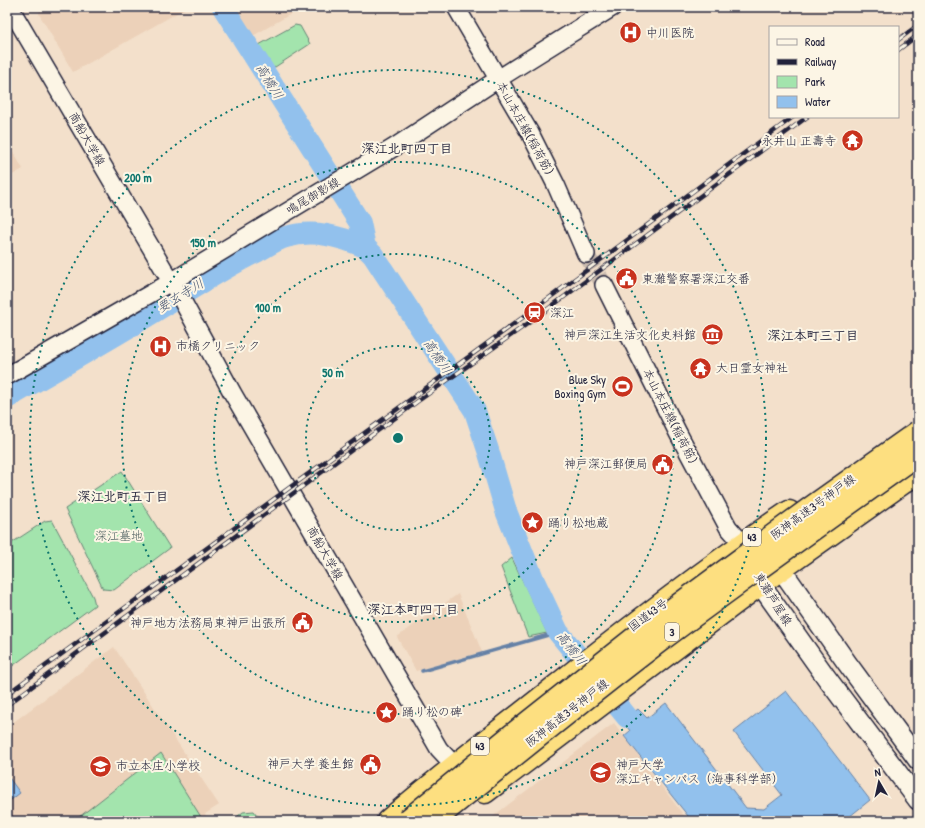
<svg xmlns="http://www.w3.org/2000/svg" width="925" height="828" font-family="'Patrick Hand','Klee One',sans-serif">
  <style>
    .built { fill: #ecd1b9 }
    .green { fill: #a3e4ad; stroke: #628374 }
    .water { fill: #92c1ed; stroke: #6581a6 }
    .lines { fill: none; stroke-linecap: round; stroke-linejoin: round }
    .stream { stroke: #6581a6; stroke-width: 3.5 }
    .river { stroke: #92c1ed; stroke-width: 22 }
    .tertiary-tunnel { stroke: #c9baae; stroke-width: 17; stroke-dasharray: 17 8; stroke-linecap: butt }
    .tertiary-casing { stroke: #22223b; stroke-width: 20 }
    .secondary-casing { stroke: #22223b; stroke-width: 22 }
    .trunk-casing { stroke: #22223b; stroke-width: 25 }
    .tertiary { stroke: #fcf5e5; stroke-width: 17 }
    .secondary { stroke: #fcf5e5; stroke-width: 19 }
    .trunk { stroke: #fddf80; stroke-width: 22 }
    .rail-casing { stroke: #22223b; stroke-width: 4.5 }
    .rail { stroke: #fcf5e5; stroke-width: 3; stroke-dasharray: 9; stroke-linecap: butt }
    .motorway-bridge-casing { stroke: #22223b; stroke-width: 25; stroke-linecap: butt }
    .motorway-bridge { stroke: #fddf80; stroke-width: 22 }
    .ring { fill: none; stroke: #0f766e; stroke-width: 2; stroke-dasharray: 2 4 }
    .labels { text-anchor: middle; stroke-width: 4; stroke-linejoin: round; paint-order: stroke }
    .shield { fill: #fcf5e5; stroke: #63616e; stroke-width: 1 }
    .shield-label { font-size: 11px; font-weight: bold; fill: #22223b }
    .poi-label { font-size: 12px; fill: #22223b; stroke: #fcf5e5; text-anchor: start }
    .street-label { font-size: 12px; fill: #22223b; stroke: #fcf5e5 }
    .park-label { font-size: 12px; fill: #495c5d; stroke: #fcf5e5 }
    .water-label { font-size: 13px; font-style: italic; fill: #445270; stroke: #fcf5e5 }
    .neighbourhood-label { font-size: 13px; font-weight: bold; fill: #22223b; stroke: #fcf5e5 }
    .centre { fill: #0f766e; stroke: #fcf5e5; stroke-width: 2 }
    .ring-label { font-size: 12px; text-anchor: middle; font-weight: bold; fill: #0f766e; stroke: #fcf5e5; stroke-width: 4; stroke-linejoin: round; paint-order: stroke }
  </style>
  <rect width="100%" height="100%" fill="#f3e0cb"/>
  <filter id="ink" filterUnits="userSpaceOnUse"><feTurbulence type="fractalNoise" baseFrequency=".025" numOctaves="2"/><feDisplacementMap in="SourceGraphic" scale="8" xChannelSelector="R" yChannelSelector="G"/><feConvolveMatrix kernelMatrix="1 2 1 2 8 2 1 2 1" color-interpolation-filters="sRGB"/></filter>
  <g filter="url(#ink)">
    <!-- built -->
    <path class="built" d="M40,7h142l2,2 -111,63 -34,-58z
      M228,7h75l-52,30 -5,-2z
      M7,141l16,28 -16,9z
      M458,594l24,58 -66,19 -19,-34z
      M114,647l105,158 -14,9 5,7h-203v-94z
      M614,723l74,98h-201z"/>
    <!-- green -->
    <path class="green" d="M295,25l5,1 10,18 -41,27 -13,-21 1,-4z
      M122,471l48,77 -56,42 -11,-1 -38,-80z
      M52,520l41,77 2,8 -88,65v-124l38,-25z
      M512,558l35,75 -19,4 -27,-70z
      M161,753l40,64 -5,4h-122z
      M254,811l7,10h-29l11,-9z"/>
    <!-- water -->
    <path class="water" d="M786,691l84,109 -26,21h-152l-68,-85 6,-5 -7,-10 15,-12 9,9 19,-15 80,105 18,1 18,-14 -48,-63z
      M7,775l13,18 -13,10z"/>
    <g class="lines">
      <!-- stream -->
      <path class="stream" d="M422,671l137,-39"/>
      <!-- river -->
      <path class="river" d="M223,7l137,216 5,24 8,8 102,156 13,39 18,61 28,70 24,51 69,85
        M7,398c51,-30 104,-59 155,-91 31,-19 63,-40 96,-56 9,-5 18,-11 28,-14 28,-8 53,-1 79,10"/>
      <!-- tertiary-tunnel -->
      <path class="tertiary-tunnel" d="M586,254l18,31"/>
      <defs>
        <path id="tertiary" d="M12,7v4l171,291 50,92 170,293 36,62 16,17 7,10
          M456,7l74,126 26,52 30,69
          M604,285l74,148 50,94 14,16
          M7,376l164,-94 222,-134 105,-69 115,-72"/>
        <path id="secondary" d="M769,561l12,8 66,94 71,97
          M754,570l6,14 66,93 92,123"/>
        <path id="trunk" d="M485,792l275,-208 158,-112
          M388,821c51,-44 105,-85 158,-127 79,-63 159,-125 243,-182"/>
      </defs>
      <!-- tertiary casing -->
      <use href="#tertiary" class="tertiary-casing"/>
      <!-- secondary casing -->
      <use href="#secondary" class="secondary-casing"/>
      <!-- trunk casing -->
      <use href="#trunk" class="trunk-casing"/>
      <!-- tertiary -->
      <use href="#tertiary" class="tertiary"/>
      <!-- secondary -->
      <use href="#secondary" class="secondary"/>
      <!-- trunk -->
      <use href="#trunk" class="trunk"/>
      <defs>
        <path id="rail" d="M898,40l20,-15
          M898,50l20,-15
          M7,694l526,-384 260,-193
          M7,705l411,-304 119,-84 270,-200"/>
      </defs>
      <!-- rail casing -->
      <use href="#rail" class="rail-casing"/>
      <!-- rail -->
      <use href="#rail" class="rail"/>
      <defs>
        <path id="motorway-bridge" d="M407,821l104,-85 135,-107 166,-122 106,-75
          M433,821c74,-60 149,-121 225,-179 86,-64 173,-126 260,-188"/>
      </defs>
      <!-- motorway-bridge casing -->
      <use href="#motorway-bridge" class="motorway-bridge-casing"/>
      <!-- motorway-bridge -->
      <use href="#motorway-bridge" class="motorway-bridge"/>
    </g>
  </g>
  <!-- distance rings -->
  <g class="ring">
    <circle cx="398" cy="438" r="92"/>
    <circle cx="398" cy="438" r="184"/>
    <circle cx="398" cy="438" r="276"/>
    <circle cx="398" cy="438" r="368"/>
  </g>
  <!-- icons -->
  <defs>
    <symbol id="hospital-disc" viewBox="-11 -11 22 22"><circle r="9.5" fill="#c8321e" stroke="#fcf5e5"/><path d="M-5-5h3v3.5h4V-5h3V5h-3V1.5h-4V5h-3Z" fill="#fff"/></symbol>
    <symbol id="temple-disc" viewBox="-11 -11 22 22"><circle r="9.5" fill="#c8321e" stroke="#fcf5e5"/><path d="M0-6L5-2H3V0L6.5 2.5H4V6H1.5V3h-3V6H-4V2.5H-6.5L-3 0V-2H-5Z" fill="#fff"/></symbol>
    <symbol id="civic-disc" viewBox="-11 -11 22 22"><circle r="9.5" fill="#c8321e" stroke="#fcf5e5"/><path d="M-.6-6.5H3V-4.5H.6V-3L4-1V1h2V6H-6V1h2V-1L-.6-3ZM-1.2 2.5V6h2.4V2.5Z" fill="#fff"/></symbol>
    <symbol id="station-disc" viewBox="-11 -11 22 22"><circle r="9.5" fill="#c8321e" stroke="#fcf5e5"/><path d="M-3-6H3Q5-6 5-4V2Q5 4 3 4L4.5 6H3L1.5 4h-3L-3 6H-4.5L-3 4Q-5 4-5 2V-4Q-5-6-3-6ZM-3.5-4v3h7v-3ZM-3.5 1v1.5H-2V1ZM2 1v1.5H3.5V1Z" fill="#fff"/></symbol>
    <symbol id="museum-disc" viewBox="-11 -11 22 22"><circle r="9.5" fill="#c8321e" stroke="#fcf5e5"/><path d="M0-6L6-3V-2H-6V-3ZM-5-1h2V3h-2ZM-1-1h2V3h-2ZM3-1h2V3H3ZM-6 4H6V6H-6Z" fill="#fff"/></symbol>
    <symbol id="stadium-disc" viewBox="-11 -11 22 22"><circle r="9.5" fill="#c8321e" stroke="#fcf5e5"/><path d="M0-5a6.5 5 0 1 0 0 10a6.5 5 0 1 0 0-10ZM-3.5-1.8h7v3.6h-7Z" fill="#fff"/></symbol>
    <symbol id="sight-disc" viewBox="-11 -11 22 22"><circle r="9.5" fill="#c8321e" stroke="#fcf5e5"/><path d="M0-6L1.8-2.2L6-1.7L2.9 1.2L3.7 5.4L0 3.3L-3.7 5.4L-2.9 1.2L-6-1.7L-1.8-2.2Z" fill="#fff"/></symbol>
    <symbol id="school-disc" viewBox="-11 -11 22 22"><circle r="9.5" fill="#c8321e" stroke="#fcf5e5"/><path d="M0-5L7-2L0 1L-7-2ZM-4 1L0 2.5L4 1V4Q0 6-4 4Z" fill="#fff"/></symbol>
    <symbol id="university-disc" viewBox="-11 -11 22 22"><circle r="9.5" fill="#c8321e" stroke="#fcf5e5"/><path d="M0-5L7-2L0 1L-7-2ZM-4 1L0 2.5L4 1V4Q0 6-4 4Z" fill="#fff"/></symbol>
  </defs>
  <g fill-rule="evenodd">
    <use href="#hospital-disc" x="618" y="20" width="25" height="25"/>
    <use href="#temple-disc" x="840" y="128" width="25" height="25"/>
    <use href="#civic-disc" x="614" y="266" width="25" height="25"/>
    <use href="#station-disc" x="522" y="300" width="25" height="25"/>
    <use href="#museum-disc" x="700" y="322" width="25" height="25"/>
    <use href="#hospital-disc" x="148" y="334" width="25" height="25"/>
    <use href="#temple-disc" x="688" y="356" width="25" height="25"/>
    <use href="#stadium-disc" x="610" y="374" width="25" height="25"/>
    <use href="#civic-disc" x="650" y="452" width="25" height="25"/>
    <use href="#sight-disc" x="520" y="510" width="25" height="25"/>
    <use href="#civic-disc" x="290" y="610" width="25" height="25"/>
    <use href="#sight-disc" x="374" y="700" width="25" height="25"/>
    <use href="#civic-disc" x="358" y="752" width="25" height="25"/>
    <use href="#school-disc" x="88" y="754" width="25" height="25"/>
    <use href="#university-disc" x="588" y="760" width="25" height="25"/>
  </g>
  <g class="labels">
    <!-- shield labels -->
    <g class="shield">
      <rect x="743" y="528" width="18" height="18" rx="3"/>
      <rect x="665" y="623" width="14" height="18" rx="3"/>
      <rect x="471" y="737" width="18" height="18" rx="3"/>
    </g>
    <g class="shield-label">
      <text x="752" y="541">43</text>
      <text x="672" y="636">3</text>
      <text x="480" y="750">43</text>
    </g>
    <!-- poi labels -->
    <g class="poi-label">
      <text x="646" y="37">中川医院</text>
      <text x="836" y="145" text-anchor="end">永井山 正壽寺</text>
      <text x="642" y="283">東灘警察署深江交番</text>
      <text x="550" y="317">深江</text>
      <text x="696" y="339" text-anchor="end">神戸深江生活文化史料館</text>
      <text x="176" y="350">市橋クリニック</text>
      <text x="716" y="372">大日霊女神社</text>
      <text x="606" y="384" text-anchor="end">Blue Sky<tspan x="606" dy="14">Boxing Gym</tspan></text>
      <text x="648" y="468" text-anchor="end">神戸深江郵便局</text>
      <text x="548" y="527">踊り松地蔵</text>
      <text x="286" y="627" text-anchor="end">神戸地方法務局東神戸出張所</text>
      <text x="402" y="716">踊り松の碑</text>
      <text x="354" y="768" text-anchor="end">神戸大学 養生館</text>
      <text x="616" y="769">神戸大学<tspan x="616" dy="14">深江キャンパス（海事科学部）</tspan></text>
      <text x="116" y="770">市立本庄小学校</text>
    </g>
    <!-- street labels -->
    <g class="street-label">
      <text transform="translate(525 128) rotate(61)" y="4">本山本庄線(稲荷筋)</text>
      <text transform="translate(87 139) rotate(60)" y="4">商船大学線</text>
      <text transform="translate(313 196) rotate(-31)" y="4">鳴尾御影線</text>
      <text transform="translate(670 416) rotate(63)" y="4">本山本庄線(稲荷筋)</text>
      <text transform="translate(813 507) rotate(-36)" y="4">阪神高速3号神戸線</text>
      <text transform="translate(325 553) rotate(60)" y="4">商船大学線</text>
      <text transform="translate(773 599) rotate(58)" y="4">東灘芦屋線</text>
      <text transform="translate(648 615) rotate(-37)" y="4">国道43号</text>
      <text transform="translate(567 713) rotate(-38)" y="4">阪神高速3号神戸線</text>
    </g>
    <!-- park labels -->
    <g class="park-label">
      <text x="119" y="540">深江墓地</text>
    </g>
    <!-- water labels -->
    <g class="water-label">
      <text transform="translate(270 81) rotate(58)" y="5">高橋川</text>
      <text transform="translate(180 295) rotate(-31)" y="5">要玄寺川</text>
      <text transform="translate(438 356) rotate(56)" y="5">高橋川</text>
      <text transform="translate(572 648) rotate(52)" y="5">高橋川</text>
    </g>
    <!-- neighbourhood labels -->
    <g class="neighbourhood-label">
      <text x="407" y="153">深江北町四丁目</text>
      <text x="813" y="340">深江本町三丁目</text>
      <text x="123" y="501">深江北町五丁目</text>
      <text x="413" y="614">深江本町四丁目</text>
    </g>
  </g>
  <circle cx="398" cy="438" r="6" class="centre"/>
  <g class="ring-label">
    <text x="138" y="182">200 m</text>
    <text x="203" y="247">150 m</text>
    <text x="268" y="312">100 m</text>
    <text x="333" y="377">50 m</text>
  </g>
  <!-- margin -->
  <rect width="925" height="828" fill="none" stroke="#fcf5e5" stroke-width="24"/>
  <rect x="12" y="12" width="901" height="804" fill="none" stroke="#22223b" stroke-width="1.5" filter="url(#ink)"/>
  <!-- legend -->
  <rect x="769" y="26" width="130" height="92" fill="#fcf5e5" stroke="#a5a1a1"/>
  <rect x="777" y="39" width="20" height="6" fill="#fcf5e5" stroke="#a5a1a1"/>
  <text x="805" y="46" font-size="12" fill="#22223b">Road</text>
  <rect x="777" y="59" width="20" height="6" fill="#22223b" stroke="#a5a1a1"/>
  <text x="805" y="66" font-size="12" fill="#22223b">Railway</text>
  <rect x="777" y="76" width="20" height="12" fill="#a3e4ad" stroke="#a5a1a1"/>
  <text x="805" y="86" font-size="12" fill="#22223b">Park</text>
  <rect x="777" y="96" width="20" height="12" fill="#92c1ed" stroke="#a5a1a1"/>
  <text x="805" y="106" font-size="12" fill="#22223b">Water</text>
  <!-- north arrow -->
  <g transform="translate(879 782) rotate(351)" stroke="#fcf5e5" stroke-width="3" paint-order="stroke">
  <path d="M0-3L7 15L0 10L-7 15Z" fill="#22223b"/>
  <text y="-6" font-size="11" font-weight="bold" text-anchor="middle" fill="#22223b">N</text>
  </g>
</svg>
